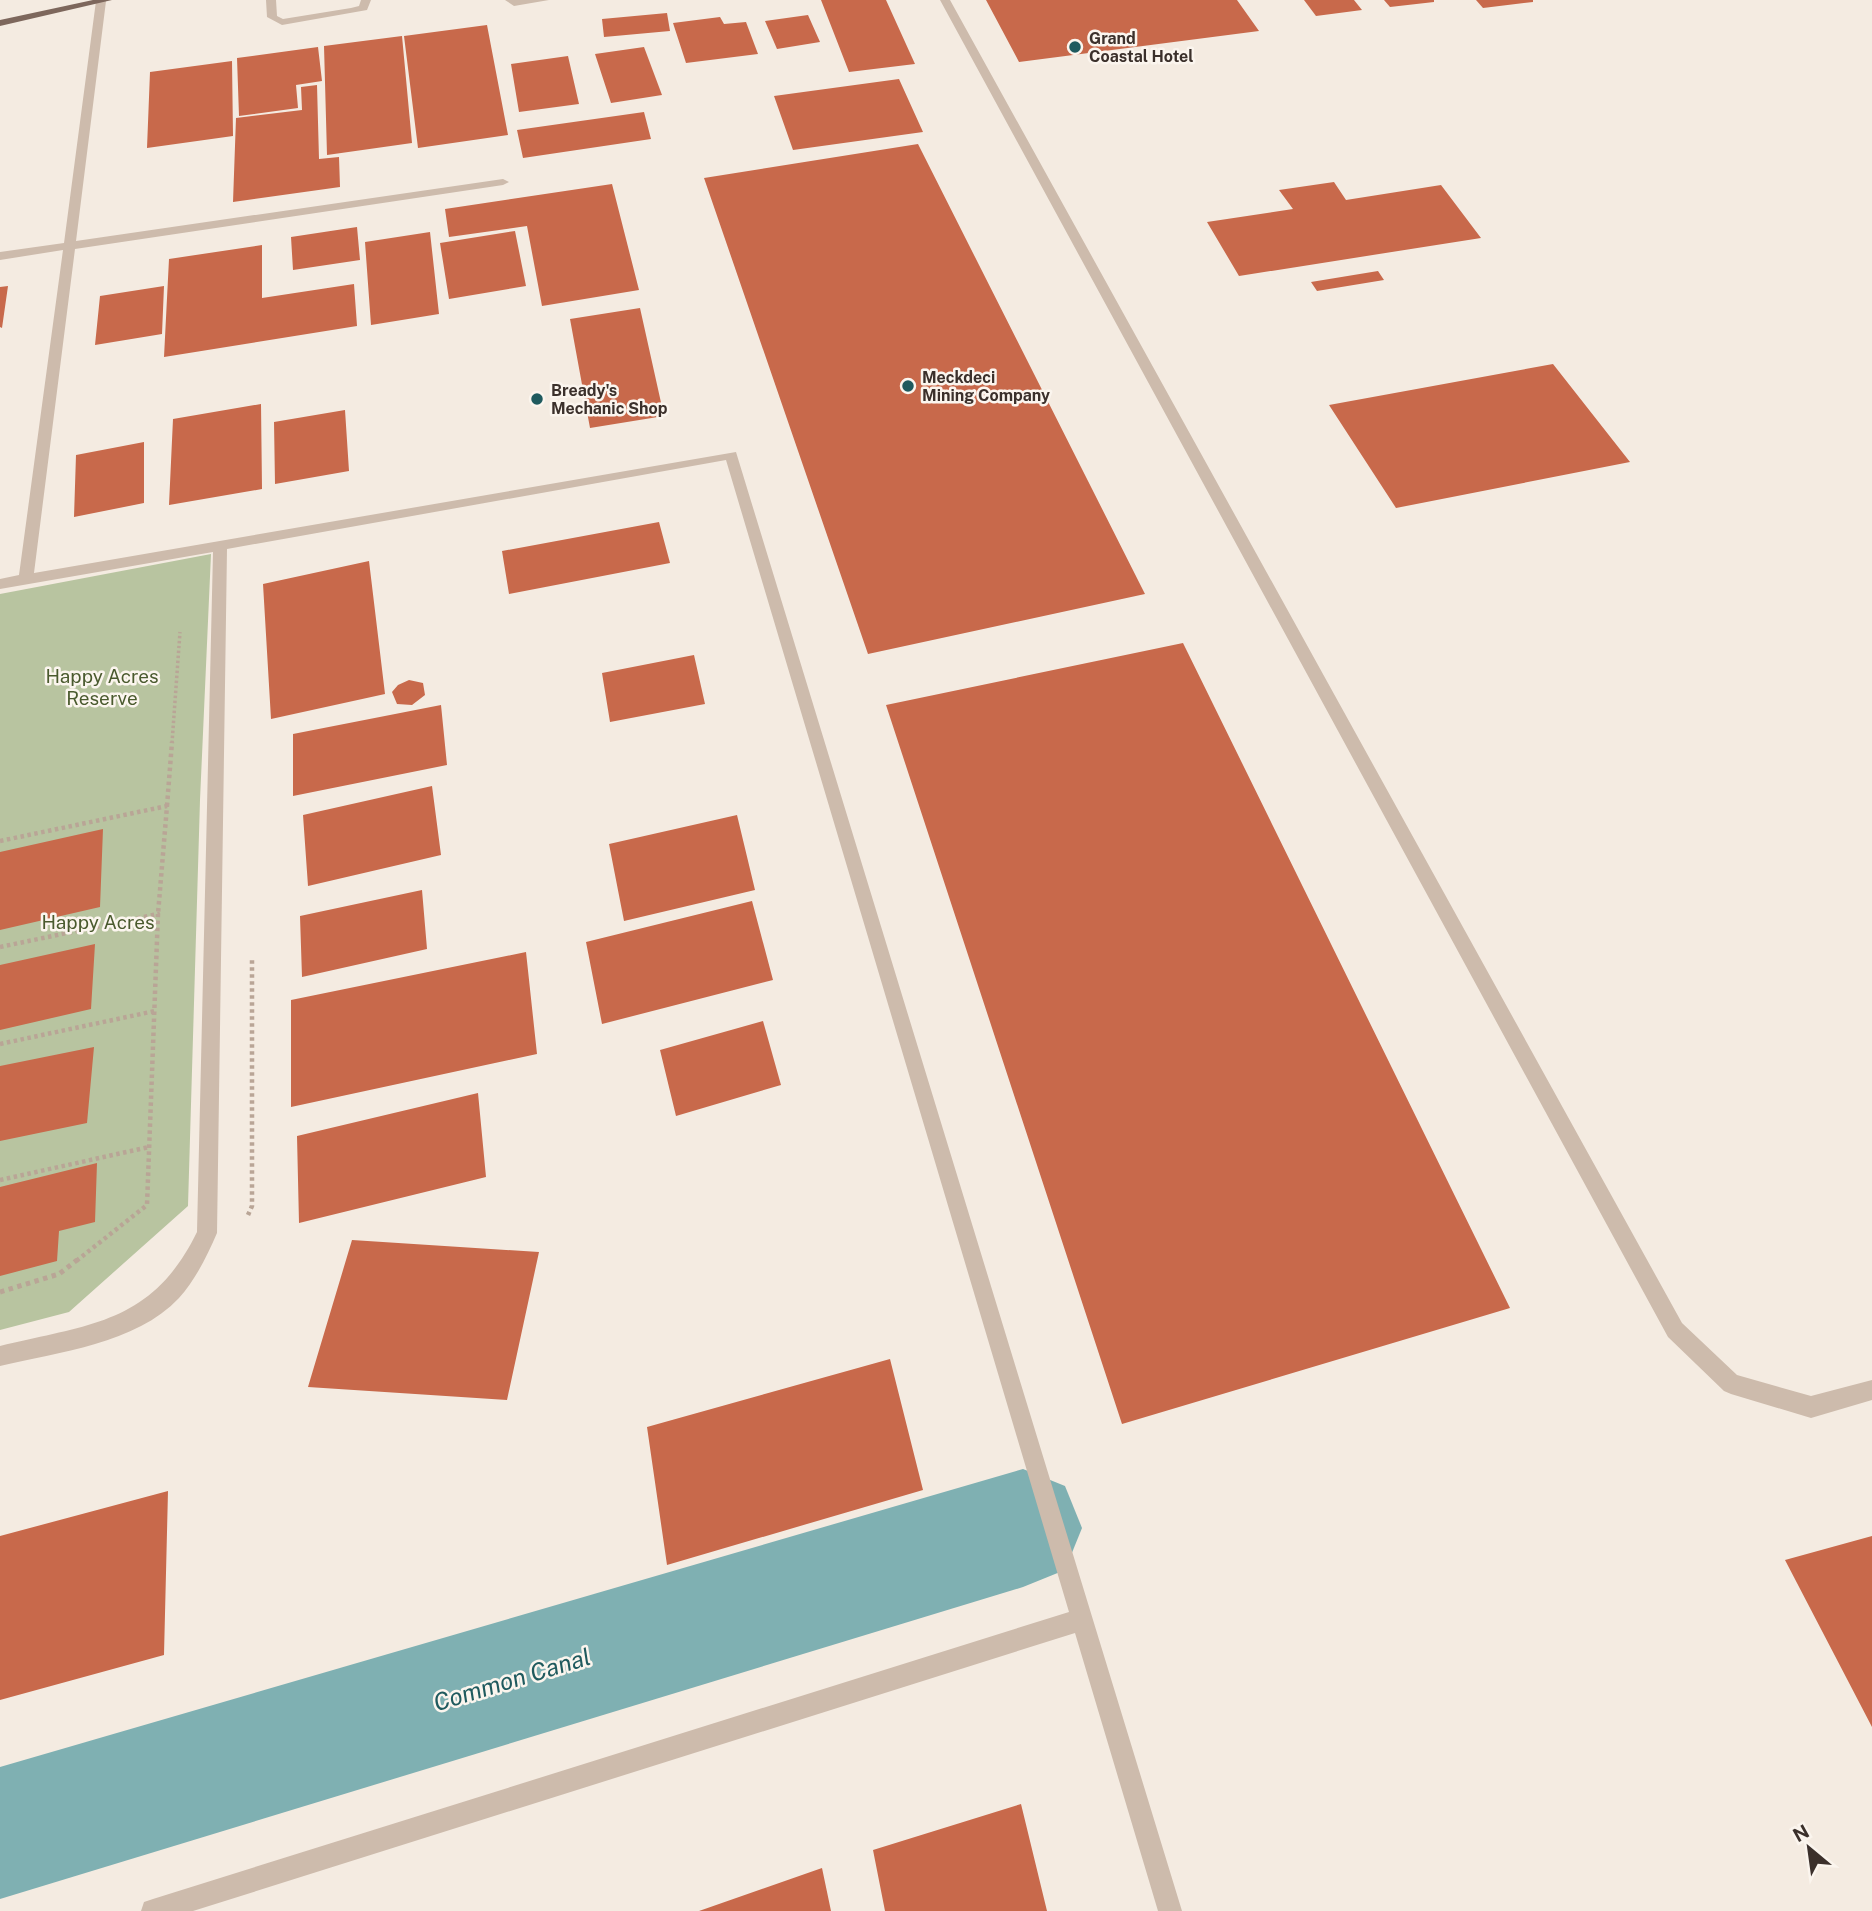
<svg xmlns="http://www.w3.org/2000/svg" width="1872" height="1911" font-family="'Public Sans',sans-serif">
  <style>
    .green { fill: #b8c4a0 }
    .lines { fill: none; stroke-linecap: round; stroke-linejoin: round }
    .river { fill: #7fb0b2; fill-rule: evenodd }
    .building { fill: #c8694b }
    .path-far2 { stroke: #b9a596; stroke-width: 3.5; stroke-dasharray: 2.5 2.5; stroke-linecap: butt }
    .path-far1 { stroke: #b9a596; stroke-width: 4.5; stroke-dasharray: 3.5 3.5; stroke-linecap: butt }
    .path { stroke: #b9a596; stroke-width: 5; stroke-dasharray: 4.5 4.5; stroke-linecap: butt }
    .minor { fill: #cdbbac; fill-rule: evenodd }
    .major { fill: #7d675c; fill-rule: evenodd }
    .poi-dot { fill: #1f5a5e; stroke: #fbf5ee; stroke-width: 2.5 }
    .labels { text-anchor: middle; stroke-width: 5; stroke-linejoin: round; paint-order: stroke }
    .far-poi-label { font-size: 16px; font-weight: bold; fill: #3b302b; stroke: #fbf5ee; text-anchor: start }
    .park-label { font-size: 19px; fill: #4a5a2e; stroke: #fbf5ee }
    .near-water-label { font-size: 24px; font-style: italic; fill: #1f5a5e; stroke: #fbf5ee }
  </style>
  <rect width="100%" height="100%" fill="#f4ebe1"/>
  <!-- green -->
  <path class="green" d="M211,554l-11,246 -12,406 -119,106 -69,18v-736z"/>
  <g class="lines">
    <!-- river -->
    <path class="river" d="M1023,1469l42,17 17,42 -17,42 -42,17 -1023,312v-132z"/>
  </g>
  <!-- building -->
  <path class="building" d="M821,0h65l29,64 -66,8z
    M986,0h251l22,31 -240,31z
    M1304,0h50l8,10 -46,6z
    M1384,0h50v2l-44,5z
    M1476,0h57v2l-50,6z
    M667,13l3,18 -66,6 -2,-18z
    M808,15l12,27 -43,7 -12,-28z
    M720,17l4,7 22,-2 12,32 -72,9 -13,-40z
    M487,25l21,110 -90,13 -14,-112z
    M402,36l10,107 -85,12 -3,-109z
    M318,47l4,34 -26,4 2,23 -59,8 -2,-58z
    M644,47l18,48 -51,8 -16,-49z
    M568,56l11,48 -60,8 -8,-48z
    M232,61l1,75 -86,12 3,-76z
    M899,79l24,53 -130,18 -19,-54z
    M317,85l2,74 20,-2 1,30 -107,15 3,-84 66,-8 -1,-23z
    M644,112l7,27 -128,19 -6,-28z
    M918,144l227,450 -277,60 -164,-476z
    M1334,182l12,18 95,-15 40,53 -242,38 -32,-54 86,-13 -14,-19z
    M612,184l27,106 -97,16 -15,-80 -78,11 -4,-28z
    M357,227l3,33 -67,10 -2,-33z
    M515,231l11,55 -77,13 -9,-56z
    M430,232l9,82 -68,11 -6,-83z
    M262,245v53l92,-14 3,42 -193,31 5,-98z
    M1378,271l6,9 -67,11 -6,-9z
    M8,286l-6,42 -2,-1v-40z
    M164,286l-2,48 -67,11 5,-49z
    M640,308l24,108 -74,12 -20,-109z
    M1553,364l77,98 -234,46 -67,-103z
    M261,404l1,85 -93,16 4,-86z
    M345,410l4,61 -74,13 -1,-62z
    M144,442v61l-70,14 2,-62z
    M659,522l11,41 -161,31 -7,-43z
    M369,561l16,133 -114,25 -8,-135z
    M1183,643l327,665 -388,116 -236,-719z
    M694,655l11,49 -95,18 -8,-49z
    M409,680l14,3 2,12 -13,10 -15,-1 -5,-12 6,-7z
    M441,705l6,60 -154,31v-62z
    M432,786l9,69 -133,31 -5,-71z
    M737,815l18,75 -131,31 -15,-77z
    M103,829l-3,78 -100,23v-78z
    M422,890l5,59 -125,28 -2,-61z
    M752,901l21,79 -171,44 -16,-82z
    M95,944l-4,65 -91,21v-65z
    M526,952l11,102 -246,53v-107z
    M763,1021l18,64 -105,31 -16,-66z
    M94,1047l-7,76 -87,18v-75z
    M478,1093l8,84 -187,46 -2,-87z
    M97,1163l-2,59 -36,9 -2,30 -57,15v-89z
    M352,1240l187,12 -32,148 -199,-13z
    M890,1359l33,131 -256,75 -20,-138z
    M168,1491l-4,164 -164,45v-164z
    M1872,1536v191l-87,-167z
    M1021,1804l26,107h-162l-12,-61z
    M822,1868l9,43h-132z"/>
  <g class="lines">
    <!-- path-far2 -->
    <path class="path-far2" d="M172,743l8,-111"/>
    <!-- path-far1 -->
    <path class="path-far1" d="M167,806l5,-64
      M0,841l167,-35 -9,108
      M0,947l158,-33 -11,291 -72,57
      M0,1044l155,-33
      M0,1180l149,-33
      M248,1215l4,-9v-247"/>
    <!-- path -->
    <path class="path" d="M0,1292l59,-18 18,-14"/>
    <!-- minor -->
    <path class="minor" d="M266,0h10l1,16 6,3 68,-11 8,-2 2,-6h10l-4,10 -85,15 -15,-8z
      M505,0h44l-35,6z
      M940,0h10l732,1323 55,52 74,21 61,-16v20l-61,18 -80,-24 -7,-3 -56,-54z
      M96,1h10l-30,240 427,-62 6,3 -6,3 -428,64 -41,324 702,-121 446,1459h-24l-83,-278 -882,278h-52l3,-9 9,-3 916,-287 -343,-1152 -499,89 -10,684c-10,23 -21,46 -38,65 -43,46 -121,54 -179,68v-20c90,-22 152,-22 197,-114l16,-680 -213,37v-10l19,-4 44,-325 -63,10v-8l64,-9z"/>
    <!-- major -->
    <path class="major" d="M93,0h19l-112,26v-6z"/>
  </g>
  <!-- markers -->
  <g class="poi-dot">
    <circle cx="1075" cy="47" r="7"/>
    <circle cx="908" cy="386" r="7"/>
    <circle cx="537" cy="399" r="7"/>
  </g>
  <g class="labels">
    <!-- far-poi labels -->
    <g class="far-poi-label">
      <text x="1089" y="44">Grand<tspan x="1089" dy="18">Coastal Hotel</tspan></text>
      <text x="922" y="383">Meckdeci<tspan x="922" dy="18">Mining Company</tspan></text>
      <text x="551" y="396">Bready's<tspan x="551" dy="18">Mechanic Shop</tspan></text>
    </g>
    <!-- park labels -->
    <g class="park-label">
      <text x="102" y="683">Happy Acres<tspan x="102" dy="22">Reserve</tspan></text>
      <text x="98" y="929">Happy Acres</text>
    </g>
    <!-- near-water labels -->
    <g class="near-water-label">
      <text transform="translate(512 1680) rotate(-17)" y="8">Common Canal</text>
    </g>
  </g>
  <!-- north arrow -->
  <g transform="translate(1809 1848) rotate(331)" stroke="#fbf5ee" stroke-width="5" paint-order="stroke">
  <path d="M0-5L12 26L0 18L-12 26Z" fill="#3b302b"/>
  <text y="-10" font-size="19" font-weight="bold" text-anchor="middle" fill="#3b302b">N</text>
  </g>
</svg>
